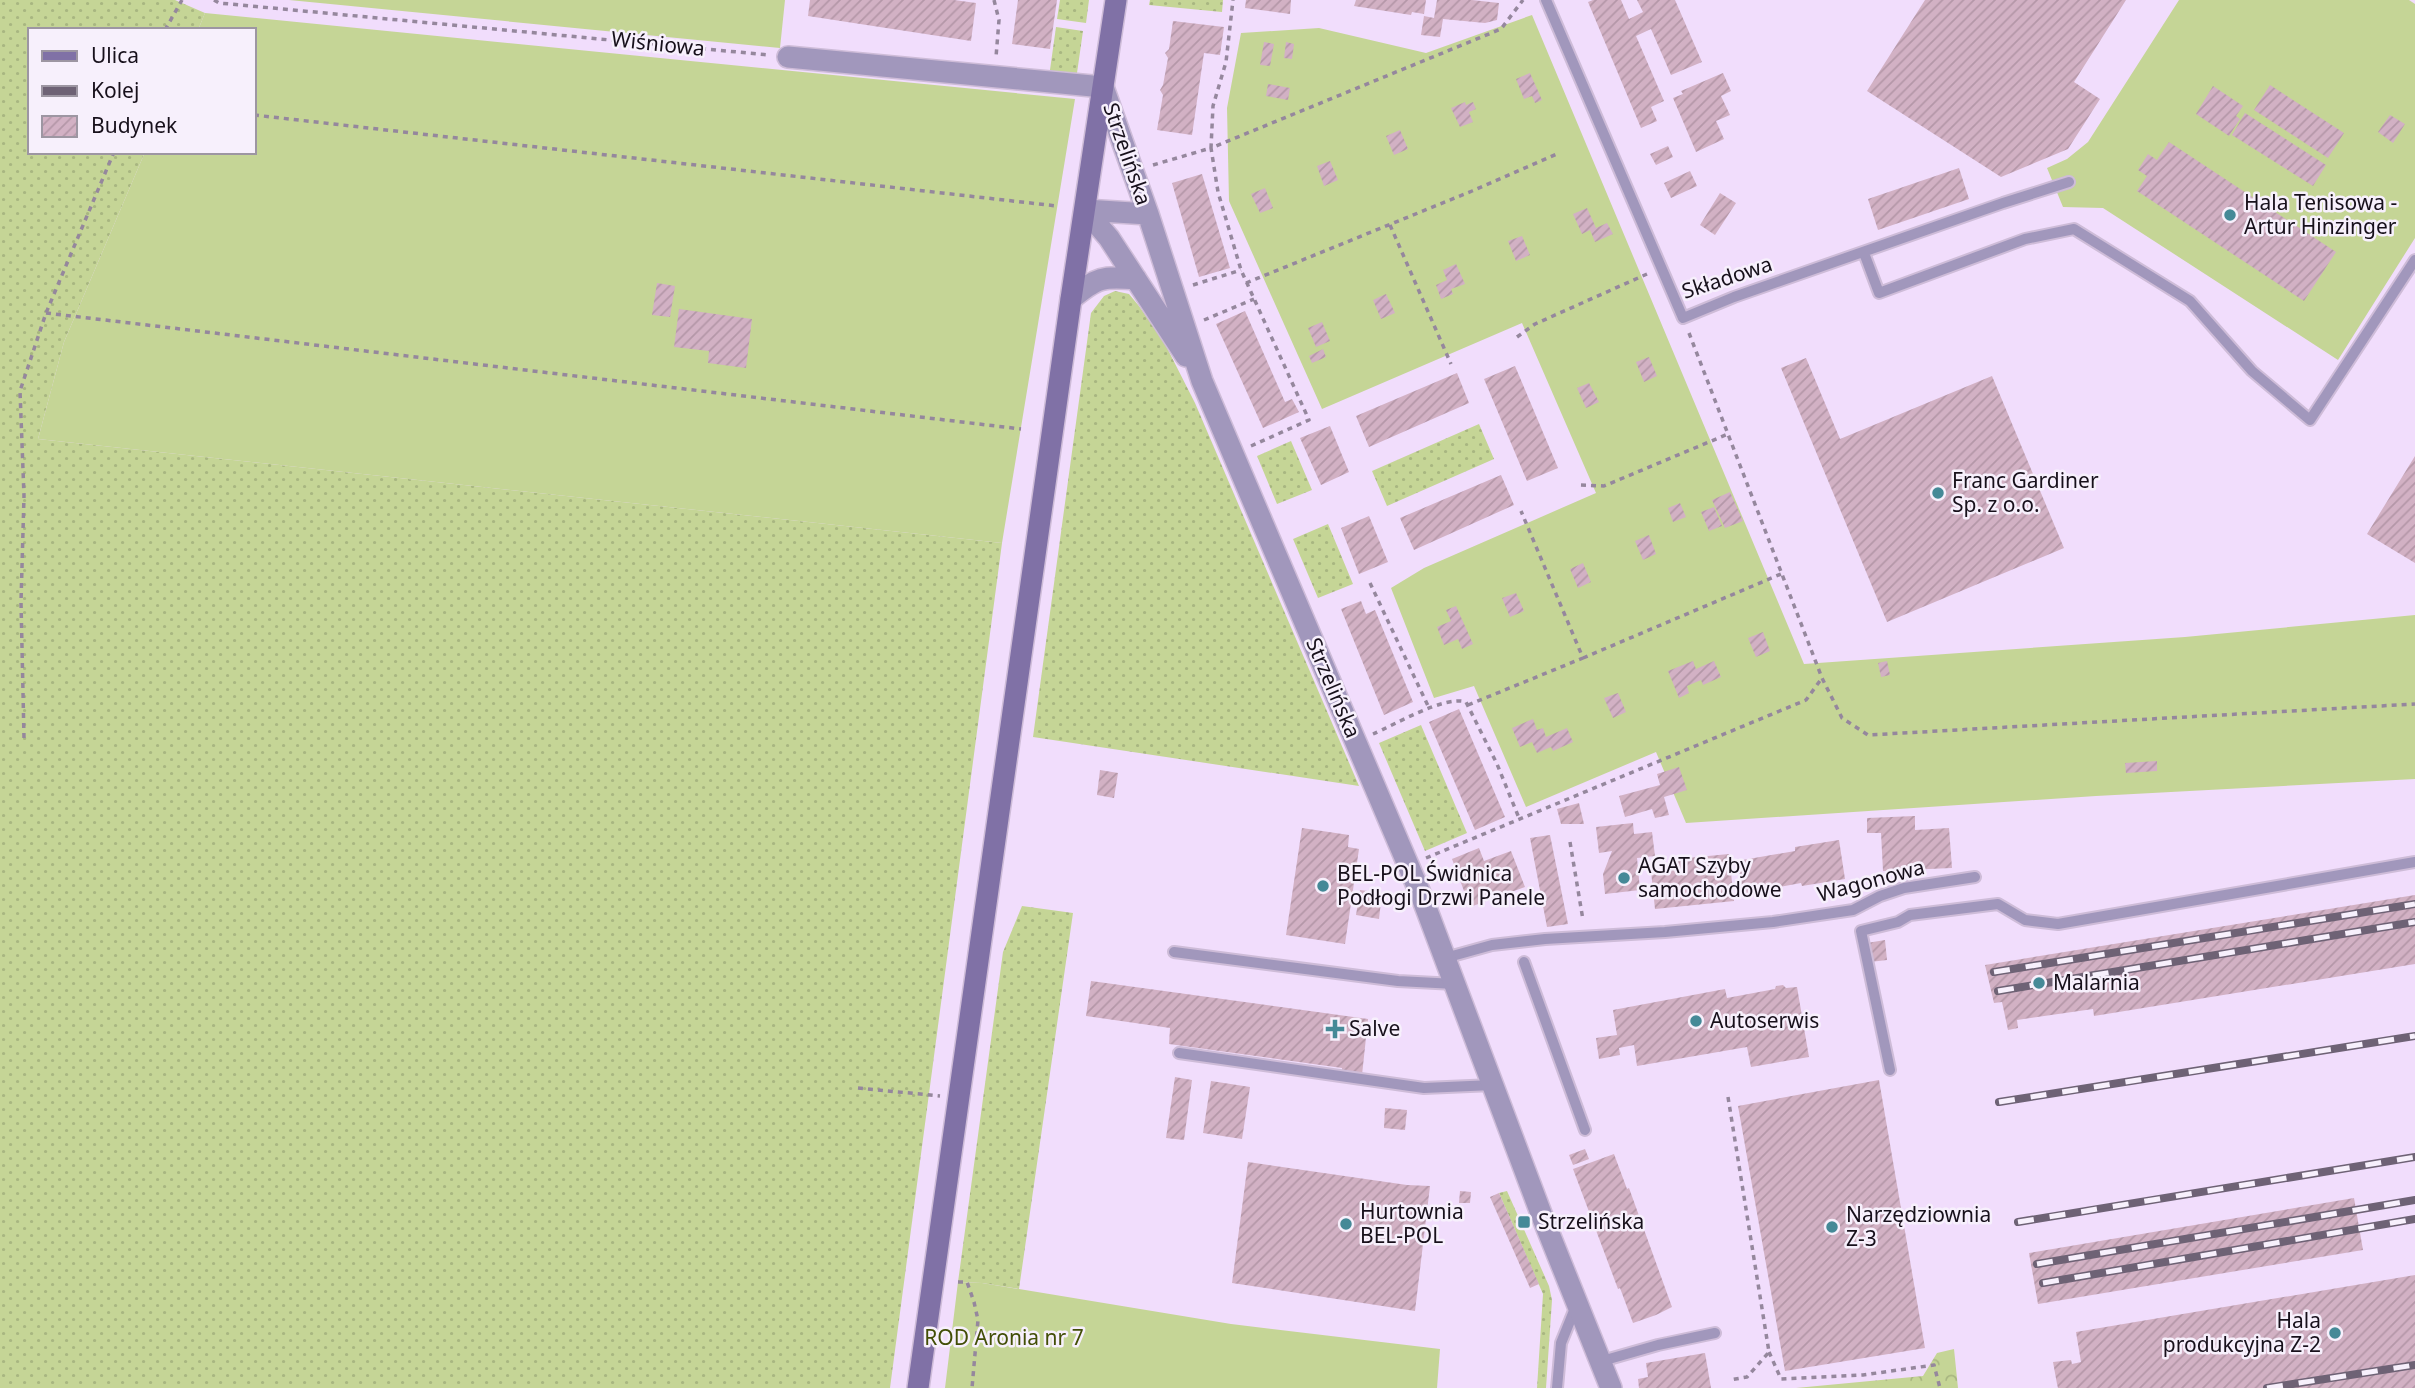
<svg xmlns="http://www.w3.org/2000/svg" width="2415" height="1388" font-family="'Noto Sans',sans-serif">
  <style>
    .grass { fill: url(#grass-dots) }
    .park { fill: url(#park-crowns) }
    .garden { fill: #c5d596 }
    .building { fill: url(#building-hatch) }
    .lines { fill: none; stroke-linecap: round; stroke-linejoin: round }
    .lane-casing { stroke: #cebcd8; stroke-width: 14 }
    .street-casing { stroke: #cebcd8; stroke-width: 24 }
    .secondary-casing { stroke: #cebcd8; stroke-width: 24 }
    .path { stroke: #95879d; stroke-width: 3.5; stroke-dasharray: 5 5; stroke-linecap: butt }
    .lane { stroke: #a197bc; stroke-width: 10 }
    .street { stroke: #a197bc; stroke-width: 21 }
    .secondary { stroke: #8071a6; stroke-width: 21 }
    .rail-casing { stroke: #6e6275; stroke-width: 8 }
    .rail { stroke: #f7f0fc; stroke-width: 5; stroke-dasharray: 16; stroke-linecap: butt }
    .poi-dot { fill: #458997; stroke: #f7f0fc; stroke-width: 2.5 }
    .labels { text-anchor: middle; stroke-width: 5; stroke-linejoin: round; paint-order: stroke }
    .street-label { font-size: 21px; fill: #17101b; stroke: #f7f0fc }
    .poi-label { font-size: 21px; fill: #17101b; stroke: #f7f0fc; text-anchor: start }
    .park-label { font-size: 21px; fill: #424e06; stroke: #f7f0fc }
  </style>
  <defs>
    <pattern id="grass-dots" width="8" height="8" patternUnits="userSpaceOnUse" patternTransform="scale(1.75)"><rect width="8" height="8" fill="#c5d596"/><path d="M2 2h.1M6 6h.1" fill="none" stroke="#a8b681" stroke-width="1.8" stroke-linecap="round"/></pattern>
    <pattern id="park-crowns" width="20" height="18" patternUnits="userSpaceOnUse" patternTransform="scale(1.75)"><rect width="20" height="18" fill="#c5d596"/><path d="M2 6a3 3 0 1 1 6 0M12 15a3 3 0 1 1 6 0" fill="none" stroke="#a8b681"/></pattern>
    <pattern id="building-hatch" width="6" height="6" patternUnits="userSpaceOnUse" patternTransform="scale(1.75)"><rect width="6" height="6" fill="#d2b1c4"/><path d="M-1 1l2-2M0 6l6-6M5 7l2-2" fill="none" stroke="#b497a8"/></pattern>
  </defs>
  <rect width="100%" height="100%" fill="#f1ddfc"/>
  <!-- grass -->
  <path class="grass" d="M0,0h175l30,13 -7,17h-168v122h115l-81,190 -26,97 964,104 -112,845h-890z
    M1060,0h29l-3,23 -29,-4z
    M1150,0h73l-1,12 -73,-7z
    M1056,27l27,4 -7,49 -27,-3z
    M1115,291l14,3 10,12 25,36 31,61 164,383 -326,-49 58,-424 13,-17z
    M1479,424l15,35 -107,47 -15,-35z
    M1291,441l21,49 -35,14 -20,-48z
    M1328,524l25,60 -35,14 -25,-59z
    M1421,725l46,108 -42,18 -46,-108z
    M1022,906l51,7 -54,376 -37,-6 -24,-1 45,-330z
    M1507,1191l42,95 3,14 -6,88h-9l6,-94 -44,-101z"/>
  <!-- park -->
  <path class="park" d="M1954,1349l4,39h-162l127,-12 14,-23z"/>
  <!-- garden -->
  <path class="garden" d="M289,0h496l-5,48z
    M2179,0h230l6,4v234l-77,122 -235,-152 -40,-1 -16,-39 20,-9 21,-17z
    M205,13l870,86 -73,444 -964,-104 26,-97 81,-190h109v-122h-56z
    M1532,15l272,649 381,-27 230,-22v164l-319,17 -410,27 -30,-71 -130,55 -52,-121 -40,12 -43,-110 33,-20 172,-75 -74,-170 -200,86 -93,-208 -2,-93 14,-75 78,-5 107,25z
    M958,1282l24,1 249,41 209,25 -3,39h-492z"/>
  <!-- building -->
  <path class="building" d="M810,0h144l22,3 -5,38 -163,-25z
    M1018,0h39l-7,49 -38,-5z
    M1246,0h45l-1,14 -45,-6z
    M1356,0h70l-2,14 -12,-2 -1,3 -57,-9z
    M1437,0h35l27,3 -2,17 -12,3 -42,-4 -3,18 -19,-2 3,-19 10,2z
    M1593,0h28l8,19 14,-7 -6,-12h38l27,62 -31,13 -20,-46 -15,7 28,65 -13,6 6,14 -16,7 -53,-126z
    M1925,0h201l-52,82 26,17 -32,50 -67,28 -134,-86z
    M1173,21l51,6 -4,28 -16,-2 -12,82 -35,-5 6,-35 -3,-5 3,-5 5,-27 -3,-5 4,-4z
    M1264,42l10,2 -4,22 -10,-1z
    M1286,42l8,2 -2,15 -8,-1z
    M1530,73l12,27 -7,3 -3,-7 -8,3 -8,-20z
    M1723,73l8,18 -10,5 9,19 -14,6 8,18 -28,13 -23,-54 10,-4 -2,-3z
    M1268,84l22,4 -2,12 -22,-4z
    M2270,85l74,48 -16,25 -74,-48z
    M2213,86l30,20 -7,10 4,3 -11,17 -33,-22z
    M1465,102l1,3 7,-3 3,7 -7,3 4,10 -13,5 -9,-19z
    M2245,113l81,52 -13,21 -81,-51z
    M2390,115l15,9 -12,19 -15,-11z
    M1400,130l8,19 -14,6 -8,-19z
    M2169,142l167,110 -32,49 -167,-110 10,-15 -9,-6 10,-16 9,6z
    M1668,146l5,11 -17,8 -6,-11z
    M1330,161l8,19 -14,6 -7,-20z
    M1959,168l10,31 -91,31 -10,-31z
    M1690,171l7,15 -26,12 -7,-15z
    M1202,174l28,94 -31,9 -27,-94z
    M1265,188l8,20 -13,5 -9,-19z
    M1720,193l16,10 -21,32 -15,-10z
    M1587,208l9,20 11,-5 6,11 -18,8 -5,-12 -8,4 -9,-20z
    M1522,236l8,19 -14,6 -8,-20z
    M1456,264l9,20 -14,5 2,5 -12,5 -5,-14 11,-5 -4,-10z
    M657,283l18,3 -5,31 -18,-2z
    M1386,294l9,19 -14,6 -8,-19z
    M679,309l73,10 -6,49 -38,-5 1,-12 -35,-4z
    M1245,311l40,91 7,-3 7,13 -36,16 -47,-104z
    M1322,322l8,19 -14,6 -8,-19z
    M1323,349l3,8 -14,6 -3,-7z
    M1649,357l8,19 -13,6 -8,-20z
    M1806,358l34,81 152,-63 72,172 -177,74 -106,-254z
    M1515,366l43,102 -31,13 -43,-102z
    M1457,373l12,30 -100,44 -13,-31z
    M1589,383l10,19 -13,6 -9,-20z
    M1330,426l19,46 -28,13 -21,-47z
    M2415,456v107l-48,-29z
    M1501,475l13,30 -100,45 -14,-32z
    M1730,492l13,29 -18,7 -13,-28z
    M1680,503l6,14 -13,5 -5,-14z
    M1714,507l8,19 -13,5 -8,-19z
    M1369,516l19,46 -29,12 -18,-46z
    M1649,535l7,19 -13,6 -8,-19z
    M1583,563l8,19 -13,6 -8,-19z
    M1516,593l8,18 -14,6 -8,-19z
    M1361,601l5,13 9,-4 38,92 -29,13 -43,-106z
    M1456,606l17,38 -11,5 -4,-10 -14,6 -7,-18 14,-6 -5,-11z
    M1763,632l7,19 -14,6 -8,-19z
    M1693,661l3,8 18,-8 7,16 -18,8 -2,-5 -14,6 2,7 -10,5 -11,-27z
    M1887,661l3,14 -9,2 -3,-14z
    M1618,693l8,19 -13,6 -9,-20z
    M1459,709l46,108 -30,13 -46,-108z
    M1533,719l4,11 6,-2 3,9 21,-9 6,14 -20,9 -2,-4 -14,6 -5,-11 -12,5 -8,-19z
    M2157,761v10l-31,2 -1,-10z
    M1679,767l8,23 -23,7 5,18 -14,3 -3,-9 -27,8 -6,-21 41,-11 -3,-11z
    M1100,770l18,3 -4,25 -17,-3z
    M1579,803l5,21h-23l-4,-15z
    M1915,816v14l34,-2 3,40 -69,3 -2,-38h-14v-15z
    M1633,823l1,11 18,-2 3,24 -18,2 3,32 -35,4 -2,-20 9,-23 -13,2 -3,-26z
    M1302,828l47,7 -1,12 11,2 -14,95 -59,-9z
    M1550,835l18,89 -21,3 -17,-89z
    M1839,840l6,39 -43,7 -1,-3 -58,11 -6,-33 58,-10v-4z
    M1479,848l5,13 27,-10 14,36 -55,20 -18,-48z
    M1729,854l5,47 -79,8 -4,-38 26,-3v-9z
    M1360,890l22,3 -3,26 -23,-4z
    M2415,895v69l-321,52 -1,-7 -76,11 1,8 -10,2 -6,-28 -8,1 -9,-38z
    M1885,940l2,20 -17,2 -3,-19z
    M1091,981l277,38 -6,56 -20,-3v-4l-173,-24 1,-16 -84,-12z
    M1783,985l3,3 11,-1 12,70 -58,10 -4,-20 -110,19 -3,-21 -15,3 1,7 -21,4 -3,-21 21,-3 -4,-25 112,-21 2,9 48,-9 1,-3z
    M1175,1077l17,3 -8,60 -18,-2z
    M1879,1080l46,268 -140,23 -47,-265z
    M1211,1081l39,6 -8,52 -39,-6z
    M1385,1108l22,2 -2,20 -21,-2z
    M1585,1149l4,10 -16,6 -4,-10z
    M1614,1154l13,35 2,-1 43,119 -16,8 -23,8 -13,-35 -2,1 -45,-120z
    M1248,1162l159,23 23,1 -15,125 -183,-28z
    M1460,1191l11,1 -1,11h-11z
    M1499,1193l40,91 -9,4 -40,-91z
    M2354,1198l9,52 -325,54 -9,-51z
    M2415,1275v113h-357l-1,-4 -4,-22 18,-2 1,4 9,-2 -5,-30z
    M1705,1353l6,35h-72l-1,-9 10,-2 -2,-14z"/>
  <g class="lines">
    <defs>
      <path id="lane" d="M1546,0l137,318 51,-21 269,-94 66,-21
        M1864,253l15,40 146,-54 49,-10 116,72 62,70 58,49 105,-160
        M1174,952l224,29 57,3
        M1445,958l47,-13 53,-6 120,-7 108,-10 80,-12 27,-14 24,-8 71,-11
        M1524,962l61,168
        M1179,1053l245,35 69,-3
        M1890,1070l-29,-139 37,-9 12,-7 88,-11 27,16 33,4 357,-62
        M1602,1361l56,-16 57,-12
        M1557,1388l4,-45 15,-37"/>
      <path id="street" d="M788,57l315,30 45,127 54,167 221,519 119,316 69,172
        M1085,210l24,28 77,118
        M1085,210l63,4
        M1071,299c26,-22 32,-23 65,-20"/>
      <path id="secondary" d="M918,1388l153,-1089 45,-299"/>
    </defs>
    <!-- lane casing -->
    <use href="#lane" class="lane-casing"/>
    <!-- street casing -->
    <use href="#street" class="street-casing"/>
    <!-- secondary casing -->
    <use href="#secondary" class="secondary-casing"/>
    <!-- path -->
    <path class="path" d="M214,0l5,3 550,52
      M994,0l5,20 -3,37
      M165,30l17,-30
      M254,115l803,91
      M1153,165l58,-17 2,-42 13,-44 7,-62
      M1390,225l61,139
      M1246,283l226,-92 87,-38
      M1193,285l48,-15
      M46,313l975,116
      M1204,320l50,-21
      M1689,333l133,345 20,40 26,17 547,-31
      M1517,337l18,-13 112,-50
      M1251,446l58,-26 -68,-150 -23,-78 -7,-44 290,-119 22,-29
      M1581,485l23,1 124,-52
      M1370,583l59,125
      M1583,658l198,-84
      M1468,705l115,-47 -62,-147
      M1373,734c21,-9 72,-39 93,-32l31,62 22,54
      M24,738l-3,-136 3,-106 -4,-105 26,-78 68,-161
      M1570,842l13,78
      M1426,858l380,-158 16,-22
      M858,1088l82,8
      M1728,1097l41,255 -22,25 -17,3
      M958,1282h9l7,20 4,18 -6,68
      M1769,1352l12,27 82,-4 71,-10 6,23"/>
    <!-- lane -->
    <use href="#lane" class="lane"/>
    <!-- street -->
    <use href="#street" class="street"/>
    <!-- secondary -->
    <use href="#secondary" class="secondary"/>
    <defs>
      <path id="rail" d="M1994,972l421,-68
        M1998,991l417,-69
        M1999,1102l416,-66
        M2018,1222l397,-65
        M2037,1264l378,-64
        M2043,1283l372,-64
        M2267,1388l148,-23"/>
    </defs>
    <!-- rail casing -->
    <use href="#rail" class="rail-casing"/>
    <!-- rail -->
    <use href="#rail" class="rail"/>
  </g>
  <!-- markers -->
  <g class="poi-dot">
    <circle cx="2230" cy="215" r="7"/>
    <circle cx="1938" cy="493" r="7"/>
    <circle cx="1624" cy="878" r="7"/>
    <circle cx="1323" cy="886" r="7"/>
    <circle cx="2039" cy="983" r="7"/>
    <circle cx="1696" cy="1021" r="7"/>
    <path d="M1331.5 1018.5h7v7h7v7h-7v7h-7v-7h-7v-7h7z"/>
    <rect x="1517" y="1215" width="14" height="14" rx="3.5"/>
    <circle cx="1346" cy="1224" r="7"/>
    <circle cx="1832" cy="1227" r="7"/>
    <circle cx="2335" cy="1333" r="7"/>
  </g>
  <g class="labels">
    <!-- street labels -->
    <g class="street-label">
      <text transform="translate(658 44) rotate(6)" y="7">Wiśniowa</text>
      <text transform="translate(1127 154) rotate(71)" y="7">Strzelińska</text>
      <text transform="translate(1727 278) rotate(-18)" y="7">Składowa</text>
      <text transform="translate(1333 688) rotate(67)" y="7">Strzelińska</text>
      <text transform="translate(1871 881) rotate(-15)" y="7">Wagonowa</text>
    </g>
    <!-- poi labels -->
    <g class="poi-label">
      <text x="2244" y="210">Hala Tenisowa -<tspan x="2244" dy="24">Artur Hinzinger</tspan></text>
      <text x="1952" y="488">Franc Gardiner<tspan x="1952" dy="24">Sp. z o.o.</tspan></text>
      <text x="1638" y="873">AGAT Szyby<tspan x="1638" dy="24">samochodowe</tspan></text>
      <text x="1337" y="881">BEL-POL Świdnica<tspan x="1337" dy="24">Podłogi Drzwi Panele</tspan></text>
      <text x="2053" y="990">Malarnia</text>
      <text x="1710" y="1028">Autoserwis</text>
      <text x="1349" y="1036">Salve</text>
      <text x="1360" y="1219">Hurtownia<tspan x="1360" dy="24">BEL-POL</tspan></text>
      <text x="1846" y="1222">Narzędziownia<tspan x="1846" dy="24">Z-3</tspan></text>
      <text x="1538" y="1229">Strzelińska</text>
      <text x="2321" y="1328" text-anchor="end">Hala<tspan x="2321" dy="24">produkcyjna Z-2</tspan></text>
    </g>
    <!-- park labels -->
    <g class="park-label">
      <text x="1004" y="1345">ROD Aronia nr 7</text>
    </g>
  </g>
  <!-- legend -->
  <rect x="28" y="28" width="228" height="126" fill="#f7f0fc" stroke="#9d96a2" stroke-width="2"/>
  <rect x="42" y="51" width="35" height="10" fill="#8071a6" stroke="#9d96a2" stroke-width="2"/>
  <text x="91" y="63" font-size="21" fill="#17101b">Ulica</text>
  <rect x="42" y="86" width="35" height="10" fill="#6e6275" stroke="#9d96a2" stroke-width="2"/>
  <text x="91" y="98" font-size="21" fill="#17101b">Kolej</text>
  <rect x="42" y="116" width="35" height="21" fill="url(#building-hatch)" stroke="#9d96a2" stroke-width="2"/>
  <text x="91" y="133" font-size="21" fill="#17101b">Budynek</text>
</svg>
